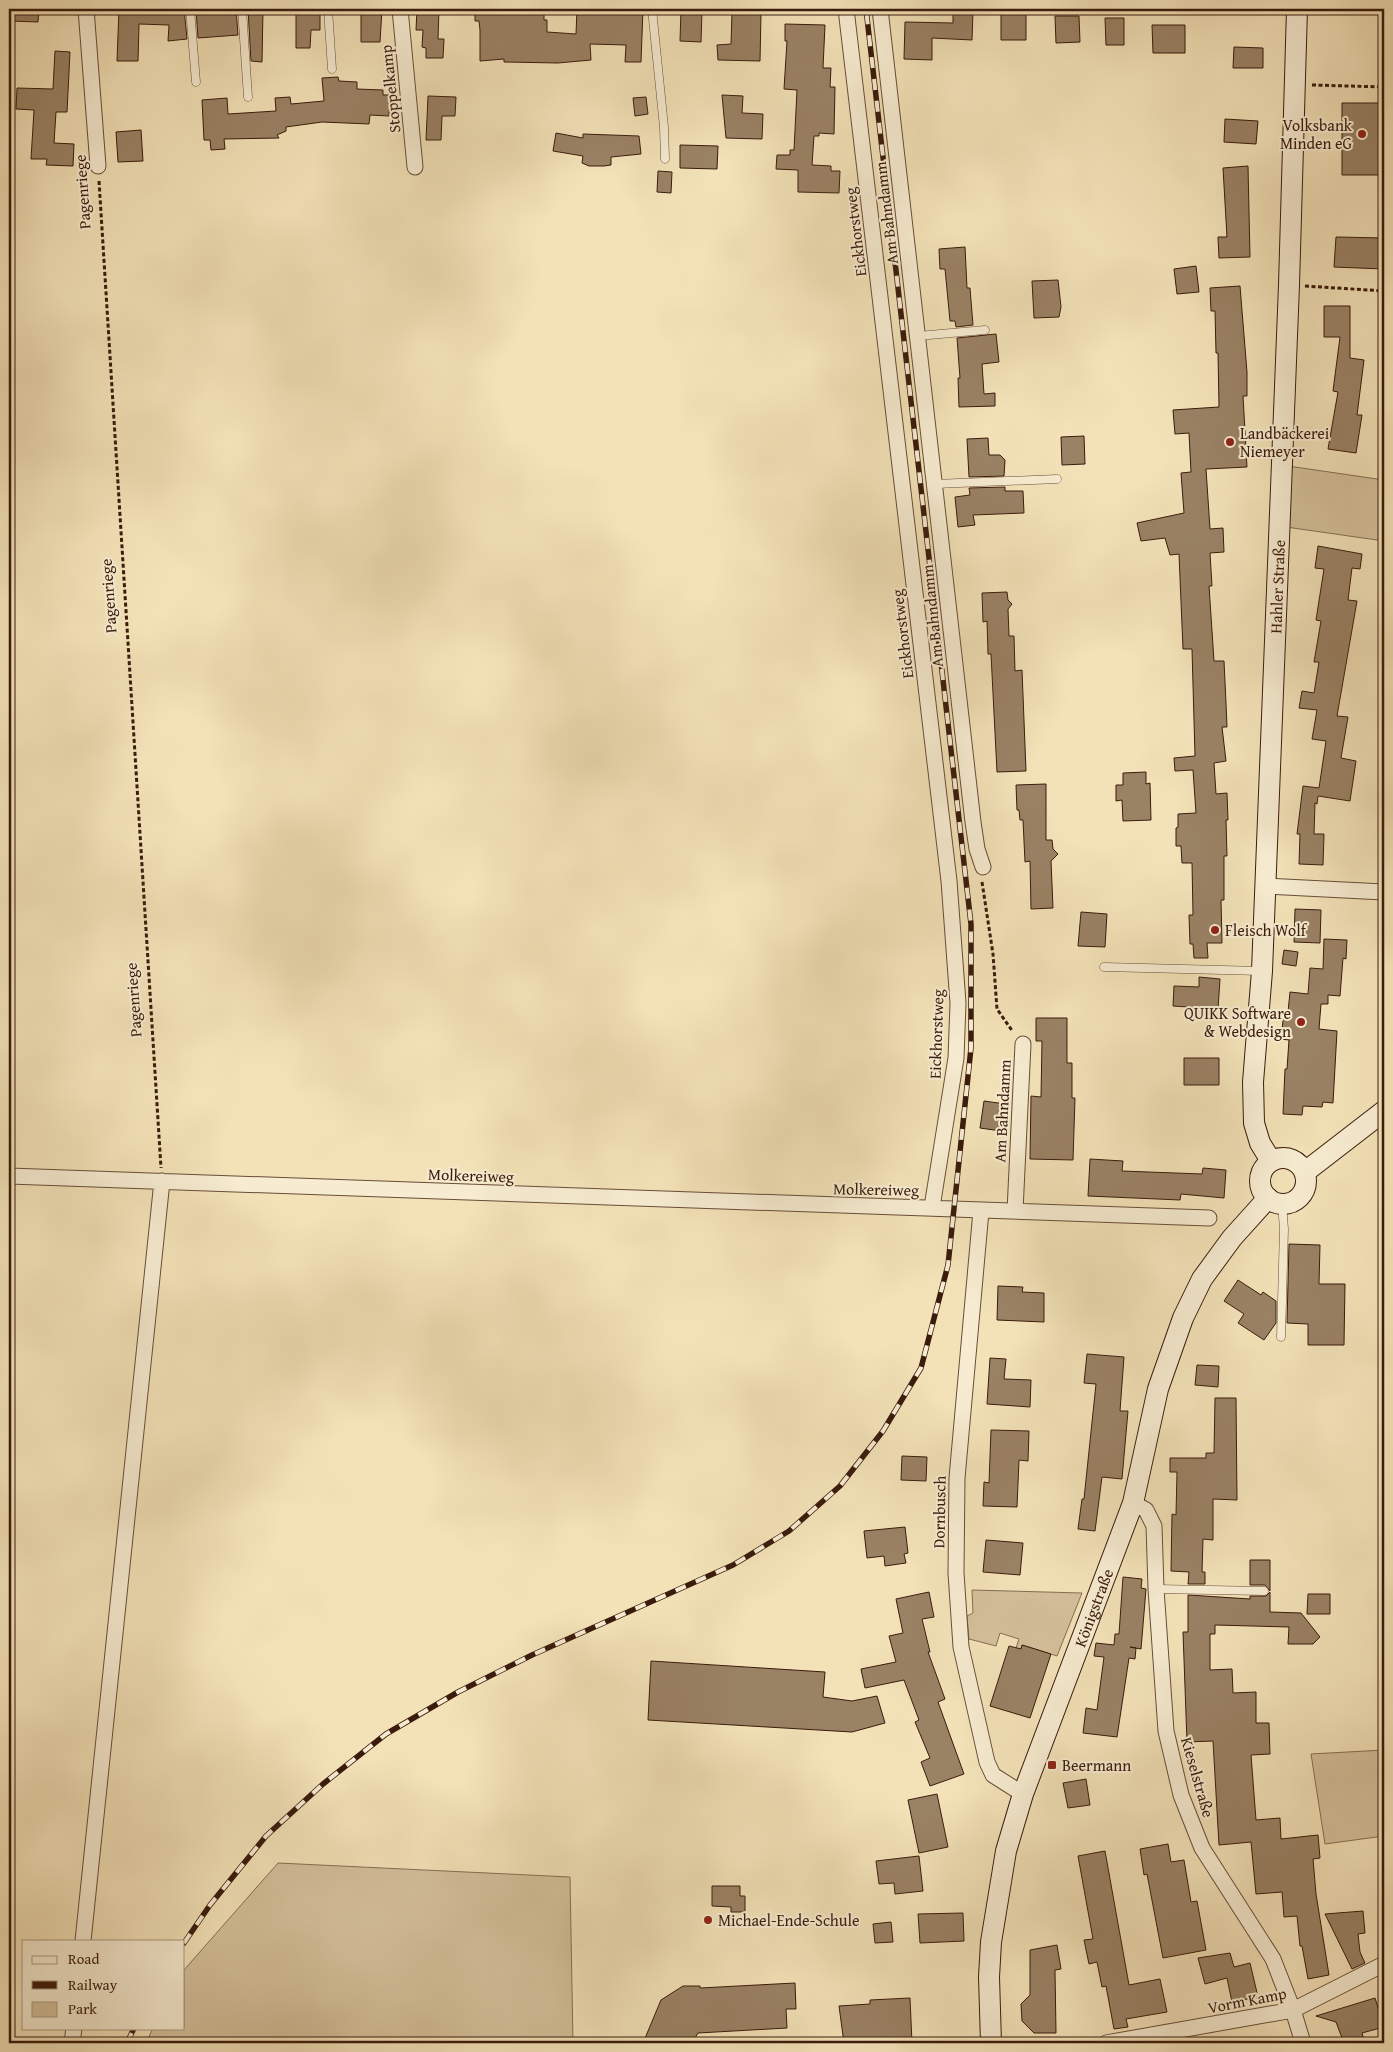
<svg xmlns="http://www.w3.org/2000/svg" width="1393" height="2052" font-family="'Gentium Book Plus',serif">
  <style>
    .green { fill: #d4c09b; stroke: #876e54 }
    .building { fill: #9a8265; stroke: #3a1b0c }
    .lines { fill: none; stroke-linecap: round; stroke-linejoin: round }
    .lane-casing { stroke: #684d37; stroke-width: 9 }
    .street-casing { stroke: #684d37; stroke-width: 17 }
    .secondary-casing { stroke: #3a1b0c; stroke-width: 22 }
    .path { stroke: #3a1b0c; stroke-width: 3; stroke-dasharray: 4 2.5; stroke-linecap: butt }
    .lane { stroke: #f7ecd1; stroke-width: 8 }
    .street { stroke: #f7ecd1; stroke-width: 15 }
    .secondary { stroke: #f7ecd1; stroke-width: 20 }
    .rail-casing { stroke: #3a1b0c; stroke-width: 5.5 }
    .rail { stroke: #f7ecd1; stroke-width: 4; stroke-dasharray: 11; stroke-linecap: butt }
    .poi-dot { fill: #8f2418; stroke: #f7ecd1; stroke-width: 2 }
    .labels { text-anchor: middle; stroke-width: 4; stroke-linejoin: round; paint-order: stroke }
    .street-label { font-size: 16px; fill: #3a1b0c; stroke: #f7ecd1 }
    .poi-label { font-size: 16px; fill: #3a1b0c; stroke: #f7ecd1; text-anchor: start }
  </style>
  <rect width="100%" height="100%" fill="#f3e2b8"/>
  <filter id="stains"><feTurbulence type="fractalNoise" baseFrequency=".004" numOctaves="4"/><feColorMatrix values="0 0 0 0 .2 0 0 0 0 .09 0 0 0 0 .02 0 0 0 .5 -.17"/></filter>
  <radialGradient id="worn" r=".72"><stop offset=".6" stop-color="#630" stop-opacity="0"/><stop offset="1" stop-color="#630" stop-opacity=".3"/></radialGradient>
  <!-- green -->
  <path class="green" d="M1288,466l96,14v61l-98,-14z
    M972,1590l110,3 -25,63 -34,-11 -2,5 -5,-2 3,-9 -19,-6 -4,13 -27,-7 -2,-23 6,-3z
    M1384,1750v86l-59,8 -14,-90z
    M278,1863l292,14 3,166h-427l7,-15h31v-58z"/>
  <!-- building -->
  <path class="building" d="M9,9h30l-1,13 -29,-1z
    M119,9h65l3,30 -19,2 1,-16 -30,-1 -1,37h-21z
    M196,9h40l2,26 -40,3z
    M248,9h15l-1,53 -11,-1z
    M296,9h24v21h-9l-1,18h-14z
    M361,9h21l-2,33h-19z
    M417,9h22l-1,30h6l-1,19h-17v-10l-4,-1 1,-17h-7z
    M475,9h69v11h3v12l29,2 1,-25h66l-2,53h-16l1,-17 -36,-1 1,16 -33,3 -54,-1v-3l-24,2v-31l-1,-9h-4z
    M953,9l20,1 -1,30 -40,-2v22l-28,-1 1,-37 48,1z
    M681,10l21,1 -1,31 -21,-1z
    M732,12l29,1 -1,48 -42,-1 -1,-15 14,-1z
    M1001,13h25v27h-25z
    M1055,16h24l1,26 -24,1z
    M1105,18h19v27h-18z
    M785,24l40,1 -2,43h8l-1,19h5l-1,47 -15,-1v3h-5l-2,29 19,1v5h9l-1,22 -41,-1v-22l-22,-1 1,-14h13v-5h4l3,-60 -13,-1 3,-48h-2z
    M1152,25h33v28h-32z
    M1234,47l29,1v20h-30z
    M55,51l15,1 -3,60h-11l-2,31 20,1 -1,22 -27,-1 1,-6h-16l3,-49 -18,-1 1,-21 36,1z
    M338,77l1,4 18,1v7l26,1v5h7l-1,21 -19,-1 -1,9 -47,-2 -36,5v4l-9,4 2,3 -55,1 1,10 -14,1 -1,-10h-6l-2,-40 25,-2 1,16 48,-3 -1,-13 15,-1 1,7 33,-3 -2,-23z
    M722,95l21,1 -1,17 21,1 -1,25 -36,-1z
    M428,96l28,1 -1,19h-13l-1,24h-15z
    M646,97l2,17 -13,2 -2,-18z
    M1342,103h42v72h-42z
    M1225,119l33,2 -2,23 -32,-2z
    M141,130l2,31 -25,1 -2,-30z
    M556,133l27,5v-4l56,2 2,18 -30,3v8l-7,1h-15l-7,-3 1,-7 -30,-5z
    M680,145l38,1 -1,23 -37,-1z
    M1248,166l2,91 -31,1 -1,-21h9l-4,-69z
    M658,171l14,1 -1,21 -14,-1z
    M1336,237l48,1v31l-50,-2z
    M965,247l2,41h3l3,37 -17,2 -1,-6h-5l-5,-52h-5l-1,-20z
    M1196,266l3,26 -22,2 -3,-25z
    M1058,280l3,27 -2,10 -25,1 -2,-37z
    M1240,286l7,86v24h-4l4,71 -41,2 4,60 13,-1 1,24 -14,1 2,33h-3l5,75h10l2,42 1,24h-5l4,34 -12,2 2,31 11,-1 1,27h-2l1,36h-3v44h-3l1,43h-15l1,15h-14l-1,-14h-3l-1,-29h4l-1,-52h-10l-1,-17h-5v-18l2,-1v-13l18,-1 -3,-43 -18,1 -1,-13 21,-2 -3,-107h-9l-4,-95 -9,1 -5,-17 -24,3 -4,-18 47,-10 -3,-40 10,-1 -2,-39 -14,1 -2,-24 46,-3 -1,-54h-2l-1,-42h-4l-1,-23z
    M1324,306h26v52l14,2 -7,55h5l-6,38 -28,-4 10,-57 -5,-1 7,-54h-16z
    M996,334l3,28 -17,2 2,30 11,-1v13l-36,1 -1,-29h2l-3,-40z
    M1084,436l1,28 -23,1 -1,-28z
    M988,438l1,17h11l5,5 -1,16 -35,1 -2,-38z
    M1005,487v4h18l1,22 -51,2 2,10 -17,2 -3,-30 15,-2 -1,-7z
    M1318,546l44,8 -2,15 -8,-1 -4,32 9,1 -20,115 11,1 -7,41 15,3 -6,40 -32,-5 -1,8 -2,-1 -1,31h10l-1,31 -24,-1 1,-30h-3l6,-48 16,2 7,-47 -14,-2 5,-29 -18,-2 3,-17 12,2 5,-31h-5l7,-41 -5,-1 8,-51 -9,-1z
    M1007,592l1,8 4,4 -4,5 1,27h5l1,35 7,-1 4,101 -29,1 -6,-118h-3l-1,-33 -4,1 -1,-29z
    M1146,772v12l4,-1 1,37 -28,1 -1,-21 -6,1v-16h7v-12z
    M1046,784v56h6l1,9 5,5 -7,7 2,47 -22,1 -1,-48 -5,1 -2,-42h-3l-1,-10h-2l-1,-25z
    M1295,909l26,1 -1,33 -26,-1z
    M1081,912l26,2 -2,33 -27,-1z
    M1324,939l23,1 -1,19 -3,-1 -3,38 -12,-1v9h-7l-2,25 18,2 -4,72 -10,-1 -1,5 -19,-1 -1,9 -19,-1 2,-45h2l2,-29 -8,-1 3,-27h4l2,-20 18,2 2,-26 13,1z
    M1284,950l14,2 -2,14 -14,-2z
    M1199,977l21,2 -2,30 -45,-3 1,-20 25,1z
    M1036,1018h31v45h5v35h3l-2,62 -43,-1 1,-63 10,1 1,-56h-6z
    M1184,1058h35v27h-35z
    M984,1101l21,3 -4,27 -21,-3z
    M1090,1159l33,2 -1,10 80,3 1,-6 23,2 -2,28 -43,-4 -1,6 -92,-4z
    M1289,1244l31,1 -1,39h26l-1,61h-36v-21l-21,-1z
    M1238,1280l23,15 2,-3 13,9v22l-12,17 -26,-17 6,-9 -20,-13z
    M998,1286l25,1 -1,5 22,1v29l-47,-2z
    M1087,1354l37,3 -4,54h8l-6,68 -20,-2 -7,54 -17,-2 4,-30h2l12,-115 -12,-1z
    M990,1358l16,1 -2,20 27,1 -1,27 -43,-3z
    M1197,1365l22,1 -1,21 -23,-2z
    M1215,1398h21l1,102 -24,-1v41l-10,-1 -1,33h3v12h-17l1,-12 -18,-1 1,-57 4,1 1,-43h-7v-14h36v-5h8z
    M991,1430l38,1 -1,30 -9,-1 -2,47 -34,-1 1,-24 5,1z
    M902,1456l25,1 -1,24 -25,-1z
    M905,1527l3,26 -4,1 2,9 -21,3 -1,-10 -17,2 -3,-27z
    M986,1540l37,3 -3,32 -37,-3z
    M1250,1560h20v31l-5,-6h-15z
    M1123,1577l19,2 -1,9 5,1 -5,60 -11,-2 6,1 -1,11 -6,-1 -12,79 -34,-4 3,-25 11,2 7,-53 -10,-1 2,-13 18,2 1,-11h4z
    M929,1592l5,25 -12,2 8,33h-2l17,47 -7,3 26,72 -34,12 -9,-24 9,-4 -15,-36 4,-2 -15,-40 -39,8 -4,-19 35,-7 -7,-26 14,-3 -7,-34z
    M1270,1592v20l31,1 19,24 -7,7h-25l1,-17 -74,-2v9h-5v36l22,-1 1,24 23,-1v31h13l1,31 -19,1 5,65 24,-2 1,21 37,-4 2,23 -7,1 3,35 13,81 -21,4 -6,-33h-2l-3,-30 -13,1 -2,-25 -26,2 -5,-52 -32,3 -6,-104 -26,1 -4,-110h5v-37l62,4v-3h16z
    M1308,1594h22v20h-23z
    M1022,1645l29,9 -21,64 -40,-12 19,-60 12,3z
    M651,1661l174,11 -2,25 29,4 25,-5 8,27 -33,9 -204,-12z
    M1086,1779l4,26 -22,3 -5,-25z
    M937,1794l11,53 -29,6 -11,-53z
    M1168,1844l3,18 13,-2 7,42 6,-1 9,49 -43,8 -16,-84 -3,1 -4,-26z
    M1105,1851l24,134 31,-6 7,33 -41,7 2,8 -14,2 -8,-43 -4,1 -5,-25 -8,2 -5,-24 9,-1 -15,-83z
    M919,1856l4,35 -28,3 -1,-11 -15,1 -3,-23z
    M712,1886h28v10h5v16h-14v-5l-19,-1z
    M1363,1911l2,22 -7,1 2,18 5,11 -13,6 -27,-55z
    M963,1913l1,28 -44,2 -2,-29z
    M891,1922l2,20 -18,1 -2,-19z
    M1057,1945l4,24 -6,1 1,63h-22l-12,-12 -1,-17 9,-9v-45z
    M1230,1953l4,14 16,-4 8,34 -26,5 -5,-24 -22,6 -7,-26z
    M795,1983l1,26h-10l1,19 -89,5 -6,10h-49l18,-43 22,-14h17v2z
    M910,1998l2,45h-68l-5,-37 31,-2v-4z
    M1375,1998l9,29 -22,6 3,10h-21l-8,-21 -20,-6z"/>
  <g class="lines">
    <defs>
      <path id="lane" d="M190,9l6,73
        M242,9l6,88
        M328,9l4,60
        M652,9l12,118 1,32
        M918,336l67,-6
        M935,484l122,-5
        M1104,967l158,4
        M1281,1337l3,-108 -2,-25
        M1156,1589l108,2"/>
      <path id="street" d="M86,9l12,157
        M400,9l15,158
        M846,9l103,872 9,122 -2,55 -24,149
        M880,9l93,813 4,27 6,18
        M1265,886l119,6
        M9,1176l1200,42
        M981,1211l-24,267 -1,95 5,74 26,115 6,13 30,19
        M1015,1211l8,-167
        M1133,1503l13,7 8,16 2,63 10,142 15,64 21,53 71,111 20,51 10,33
        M83,1941l79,-760
        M72,2043l2,-15
        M1106,2043l187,-33 91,-46"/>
      <g id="secondary">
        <circle cx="1283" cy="1181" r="23"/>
        <path id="s1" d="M1271,1161l-11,-18 -6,-20 -1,-41 9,-111 27,-686 8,-276"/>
        <path d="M1305,1172l79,-61"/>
        <path id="s2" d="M991,2043l-2,-66 2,-35 15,-91 17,-57 110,-291 25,-114 25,-71 19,-39 30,-41 36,-40"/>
      </g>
    </defs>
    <!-- lane casing -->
    <use href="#lane" class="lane-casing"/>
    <!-- street casing -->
    <use href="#street" class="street-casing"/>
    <!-- secondary casing -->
    <use href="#secondary" class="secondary-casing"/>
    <!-- path -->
    <path class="path" d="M1312,85l72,2
      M99,181l62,987
      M1305,286l79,5
      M982,882l11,72 4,55 16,23"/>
    <!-- lane -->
    <use href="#lane" class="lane"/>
    <!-- street -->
    <use href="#street" class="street"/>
    <!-- secondary -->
    <use href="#secondary" class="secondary"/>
    <defs>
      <path id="rail" d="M184,1943l26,-38 56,-69 57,-52 63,-50 72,-42 74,-37 201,-90 56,-34 51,-45 43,-55 38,-63 27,-103 23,-217v-124l-105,-915
        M127,2043l7,-15"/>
    </defs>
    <!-- rail casing -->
    <use href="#rail" class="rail-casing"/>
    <!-- rail -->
    <use href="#rail" class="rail"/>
  </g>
  <!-- markers -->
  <g class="poi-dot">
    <circle cx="1362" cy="134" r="5"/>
    <circle cx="1230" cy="442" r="5"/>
    <circle cx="1215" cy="930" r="5"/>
    <circle cx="1301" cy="1022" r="5"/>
    <rect x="1047" y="1760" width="10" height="10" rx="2.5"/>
    <circle cx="708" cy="1920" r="5"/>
  </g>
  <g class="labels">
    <!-- street labels -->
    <g class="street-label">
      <text transform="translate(390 89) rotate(-96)" y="6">Stoppelkamp</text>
      <text transform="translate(82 192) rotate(-94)" y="6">Pagenriege</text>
      <text transform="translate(886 213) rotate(-97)" y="6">Am Bahndamm</text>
      <text transform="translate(855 232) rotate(-97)" y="6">Eickhorstweg</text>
      <text dy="6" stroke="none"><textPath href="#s1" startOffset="579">Hahler Straße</textPath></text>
      <text transform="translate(108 596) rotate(-94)" y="6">Pagenriege</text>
      <text transform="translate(932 616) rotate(-96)" y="6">Am Bahndamm</text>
      <text transform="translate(902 634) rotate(-97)" y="6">Eickhorstweg</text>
      <text transform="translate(133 1000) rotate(-94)" y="6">Pagenriege</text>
      <text transform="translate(936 1034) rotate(-88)" y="6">Eickhorstweg</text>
      <text transform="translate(1002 1111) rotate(-87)" y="6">Am Bahndamm</text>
      <text transform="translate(471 1175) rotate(2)" y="6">Molkereiweg</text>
      <text transform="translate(876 1189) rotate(1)" y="6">Molkereiweg</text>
      <text transform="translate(939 1512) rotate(-89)" y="6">Dornbusch</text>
      <text dy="6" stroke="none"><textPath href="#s2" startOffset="452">Königstraße</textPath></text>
      <text transform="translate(1198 1777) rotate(74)" y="6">Kieselstraße</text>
      <text transform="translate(1247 2000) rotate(-11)" y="6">Vorm Kamp</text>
    </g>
    <!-- poi labels -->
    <g class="poi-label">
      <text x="1352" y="131" text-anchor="end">Volksbank<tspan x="1352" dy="18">Minden eG</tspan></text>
      <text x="1240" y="439">Landbäckerei<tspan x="1240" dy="18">Niemeyer</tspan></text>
      <text x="1225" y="936">Fleisch Wolf</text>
      <text x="1291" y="1019" text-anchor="end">QUIKK Software<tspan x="1291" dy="18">&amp; Webdesign</tspan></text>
      <text x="1062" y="1771">Beermann</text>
      <text x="718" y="1926">Michael-Ende-Schule</text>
    </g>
  </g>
  <!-- margin -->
  <rect width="1393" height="2052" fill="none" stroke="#f3e2b8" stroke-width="30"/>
  <rect x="10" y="10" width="1373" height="2032" fill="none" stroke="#3a1b0c" stroke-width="2.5"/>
  <rect x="15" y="15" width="1363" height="2022" fill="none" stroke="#3a1b0c"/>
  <!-- legend -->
  <rect x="22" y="1940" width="162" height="90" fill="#f7ecd1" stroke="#ab9882"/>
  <rect x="32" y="1956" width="25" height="8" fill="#f7ecd1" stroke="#ab9882"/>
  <text x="68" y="1964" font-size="15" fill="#3a1b0c">Road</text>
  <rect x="32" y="1981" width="25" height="8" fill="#3a1b0c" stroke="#ab9882"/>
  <text x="68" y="1990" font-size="15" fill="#3a1b0c">Railway</text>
  <rect x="32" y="2002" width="25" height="15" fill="#d4c09b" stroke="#ab9882"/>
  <text x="68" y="2014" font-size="15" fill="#3a1b0c">Park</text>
  <rect width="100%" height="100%" filter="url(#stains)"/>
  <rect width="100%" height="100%" fill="url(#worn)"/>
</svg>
